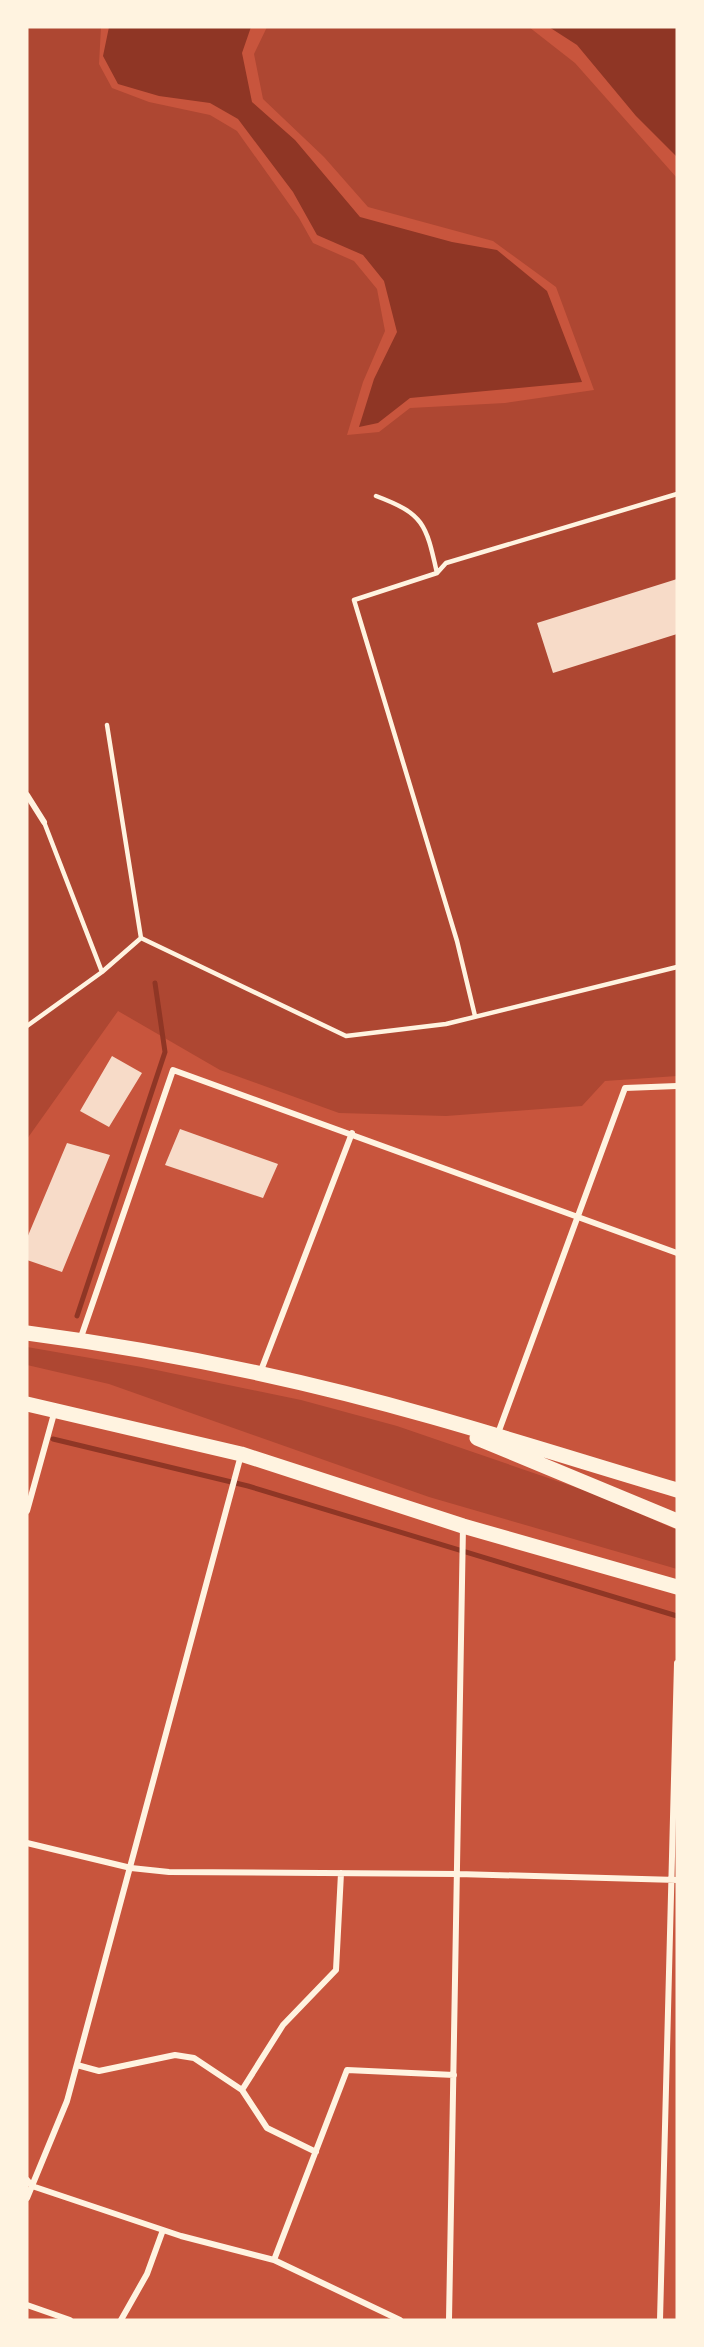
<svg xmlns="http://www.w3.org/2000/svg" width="704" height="2347" font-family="'Sofia Sans Condensed',sans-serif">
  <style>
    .green { fill: #ae4732 }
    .water { fill: #8f3625 }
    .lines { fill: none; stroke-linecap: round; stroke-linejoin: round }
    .stream { stroke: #8f3625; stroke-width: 5 }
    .building { fill: #f7dbc8 }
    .service { stroke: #fff3e0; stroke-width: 4.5 }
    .minor { stroke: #fff3e0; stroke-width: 6 }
    .trunk { stroke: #fff3e0; stroke-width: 15 }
  </style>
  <rect width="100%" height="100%" fill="#c8553d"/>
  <!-- green -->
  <path class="green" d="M27,27h74l-2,37 13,24 37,14 61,13 27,16 62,87 14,25 41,18 23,28 8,42 -22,51 -16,53 32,-3 31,-24 95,-5 89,-13 -38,-103 -63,-46 -125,-34 -44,-50 -61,-58 -9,-45 13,-27h262l46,36 102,115v898l-72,5 -23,25 -136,10 -107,-3 -119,-43 -102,-59 -91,128z
    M27,1347l115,20 159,33 96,26 195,67 85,37v39l-248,-72 -320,-113 -82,-19z"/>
  <!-- water -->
  <path class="water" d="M109,27h142l-9,26 10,49 43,38 65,77 92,25 45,8 50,41 35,91 -172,16 -32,25 -19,4 15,-48 23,-47 -13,-51 -21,-26 -46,-20 -24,-43 -55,-73 -28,-16 -51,-7 -41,-12 -15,-28z
    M549,27h128v130l-41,-41 -59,-71z"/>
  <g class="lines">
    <!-- stream -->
    <path class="stream" d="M77,1316l88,-264 -10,-69
      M53,1439l195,47 429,130"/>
  </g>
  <!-- building -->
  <path class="building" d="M677,579v55l-124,39 -16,-50z
    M112,1056l30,17 -33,54 -29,-16z
    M180,1129l98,35 -15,34 -98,-33z
    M67,1143l43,12 -48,117 -35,-12v-22z"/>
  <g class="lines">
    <!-- service -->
    <path class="service" d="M376,496c48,18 50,28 61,77
      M107,725l34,213
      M44,822l58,150
      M141,938l205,98 100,-12 231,-57
      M475,1016l-18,-75 -103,-341 83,-27 9,-10 231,-69
      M27,1026l75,-54 39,-34"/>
    <!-- minor -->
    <path class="minor" d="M27,795l17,27
      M80,1340l93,-270 504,183
      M260,1373l92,-240
      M497,1436l128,-348 52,-2
      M27,1511l28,-101
      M27,1843l104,25 38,4 289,2 219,6
      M77,2065l22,6 76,-16 19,3 48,32 25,38 49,24
      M242,2090l41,-65 53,-55 5,-97
      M27,2180l5,6 149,50 93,24 126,60
      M27,2198l40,-97 174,-646
      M274,2260l73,-190 107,5
      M27,2305l43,15
      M121,2320l26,-46 16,-44
      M449,2320l14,-794
      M660,2320l17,-657"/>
    <!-- trunk -->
    <path class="trunk" d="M27,1333c137,18 273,46 406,84 81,23 163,49 244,73
      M27,1404l214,50 222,72 214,61
      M477,1438l200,83"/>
  </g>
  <!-- border -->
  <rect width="704" height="2347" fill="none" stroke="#fff3e0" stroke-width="57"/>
</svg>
